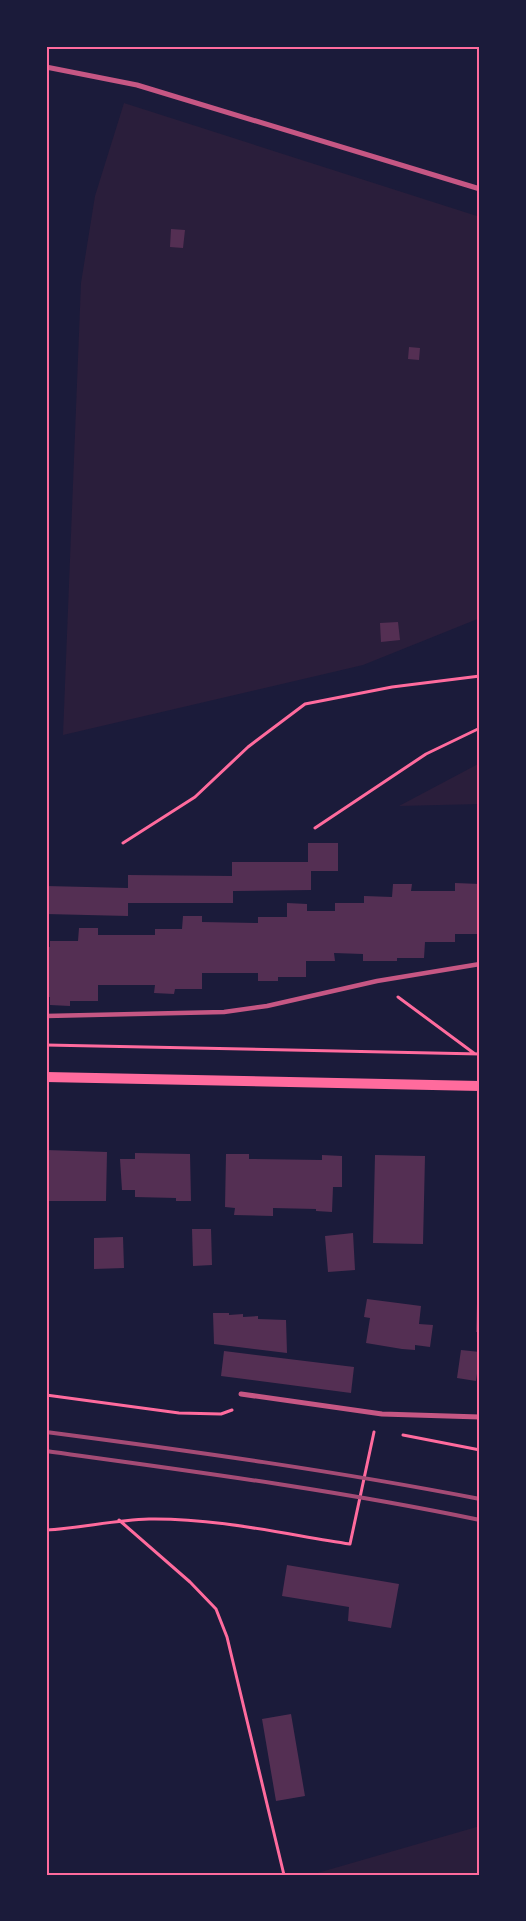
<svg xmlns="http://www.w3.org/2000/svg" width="526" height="1921" font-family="'Playfair Display',serif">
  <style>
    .green { fill: #2a1e3b }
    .building { fill: #542f53 }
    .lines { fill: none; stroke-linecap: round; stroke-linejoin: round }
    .path { stroke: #ff6b9d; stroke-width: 3 }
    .pedestrian { stroke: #c65784; stroke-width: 4.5 }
    .minor { stroke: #c65784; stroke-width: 5 }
    .secondary { stroke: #ff6b9d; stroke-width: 10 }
    .rail { stroke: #a44b75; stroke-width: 4 }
    .neatline { fill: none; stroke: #ff6b9d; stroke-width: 2 }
  </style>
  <rect width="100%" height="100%" fill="#1b1b3a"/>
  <!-- green -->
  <path class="green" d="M124,103l356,114v401l-117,47 -300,70 18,-452 14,-87z
    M480,763v41l-81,2z
    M480,1826v49h-170l4,-1z"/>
  <!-- building -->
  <path class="building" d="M171,229l14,1 -2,18 -13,-1z
    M409,347l11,1 -1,12 -11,-1z
    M398,622l2,18 -19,2 -1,-19z
    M308,843h30v28h-27v19l-78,1v12h-105v13l-82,-2v-28l82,2v-13l104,1v-14h76z
    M455,883l25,1v50h-25v8h-30l-1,16h-27v3h-34v-7l-29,-1 1,8h-29v16h-28v4h-20v-8h-56v16h-27l-1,5 -20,-1 1,-8h-57v16h-28v5l-20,-1v-8h-4v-50h4v-6h28l1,-13h19v7h57v-6h27l1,-13h19v6l56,1v-6h29v-14l20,1v7h28v-8h29v-7l28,1 1,-13h19l-1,7h44z
    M46,1150l61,2 -1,49h-60z
    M135,1153l55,1 1,47h-15v-3l-41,-1v-7h-13l-2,-31h15z
    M226,1154h23v5l73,1v-5l20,1v31h-9l-1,25 -16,-1v-2l-43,-1v8l-39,-1 1,-7 -10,-1z
    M375,1155l50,1 -2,88 -50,-1z
    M192,1229h19l1,36 -19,1z
    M353,1233l2,37 -27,2 -3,-36z
    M123,1237l1,31 -30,1v-31z
    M367,1299l54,7 -2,18 14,1 -3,22 -15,-2v5l-13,-1 -36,-6 4,-25 -6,-1z
    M477,1303h3v29h-4z
    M213,1313h16v2l14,-1v3l15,-1v3l28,1 1,33 -73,-9z
    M461,1350l19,2 -4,29 -19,-3z
    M224,1351l130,16 -3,26 -130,-17z
    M287,1565l112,19 -8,44 -43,-7 1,-14 -67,-11z
    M291,1714l14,82 -29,5 -14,-82z"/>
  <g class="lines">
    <!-- path -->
    <path class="path" d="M315,828l111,-74 54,-26
      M123,843l72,-46 53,-50 57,-43 87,-17 88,-11
      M398,997l77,57
      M46,1045l434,9
      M46,1395l133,18 42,1 11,-4
      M403,1435l77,15
      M119,1520l71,62 26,27 11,28 57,238
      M46,1530c35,-2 68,-10 103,-11 67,-1 135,15 201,25l24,-112"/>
    <!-- pedestrian -->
    <path class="pedestrian" d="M46,1016l178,-4 43,-6 110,-25 103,-17"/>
    <!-- minor -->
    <path class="minor" d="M46,67l91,18 343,104
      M241,1394l141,20 98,3"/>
    <!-- secondary -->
    <path class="secondary" d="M46,1077l434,9"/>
    <!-- rail -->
    <path class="rail" d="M46,1432c145,19 290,39 434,67
      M46,1451c145,20 290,39 434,69"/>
  </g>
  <!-- border -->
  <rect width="526" height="1921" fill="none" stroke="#1b1b3a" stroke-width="95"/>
  <rect x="48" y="48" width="430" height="1826" class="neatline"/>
</svg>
